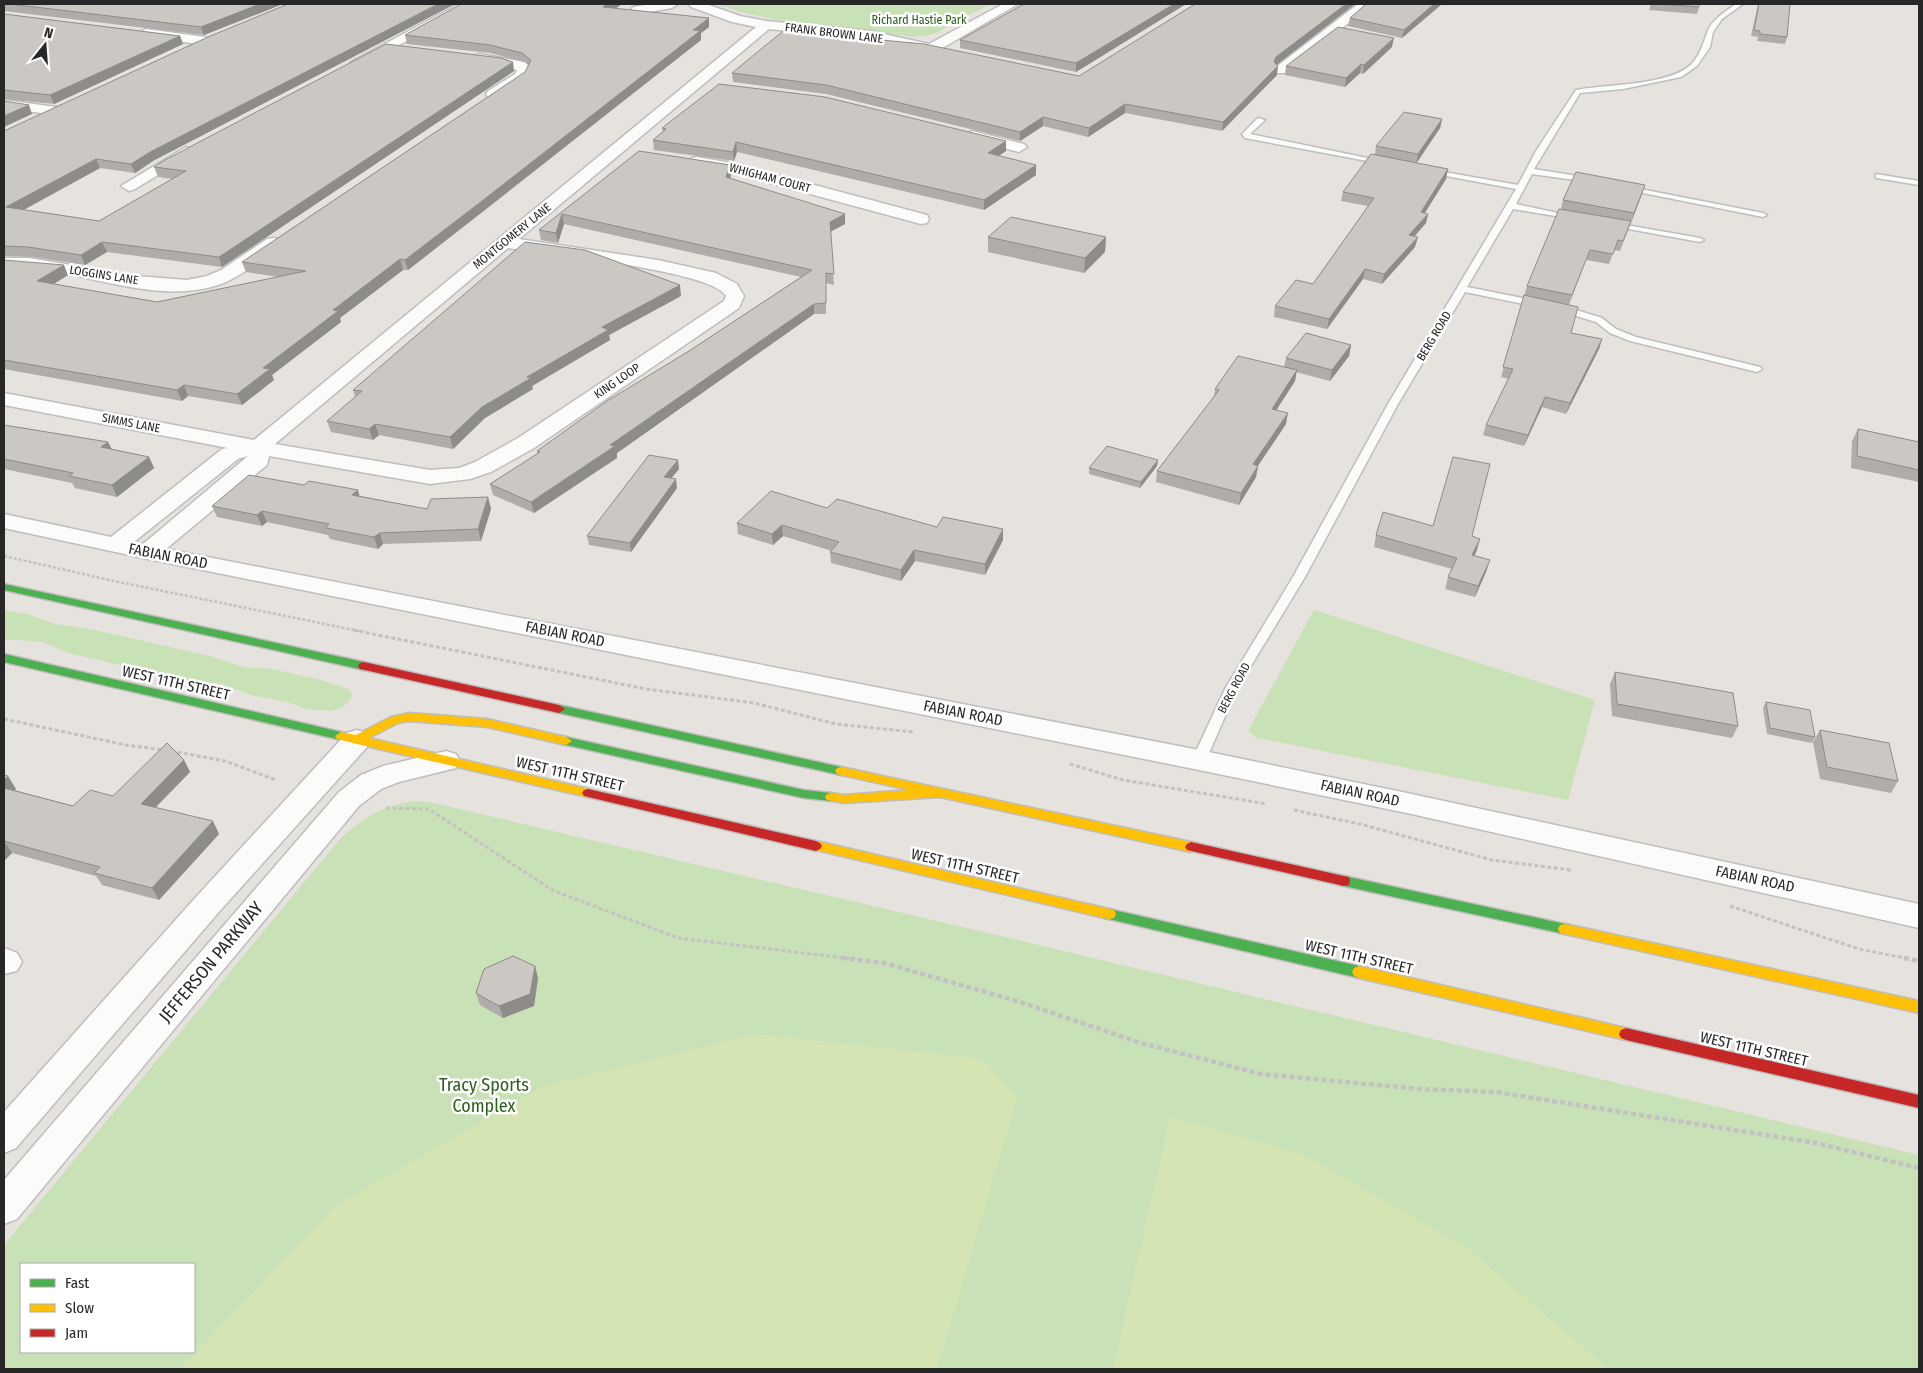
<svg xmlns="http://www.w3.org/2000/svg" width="1923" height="1373" font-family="'Fira Sans Condensed',sans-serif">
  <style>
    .green { fill: #c9e1b6; fill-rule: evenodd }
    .pitch { fill: #d4e5b3 }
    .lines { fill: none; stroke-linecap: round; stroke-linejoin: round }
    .lane-casing { stroke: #bfbebe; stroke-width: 3 }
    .street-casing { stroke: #bfbebe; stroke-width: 3 }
    .fast-casing { stroke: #bfbebe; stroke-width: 3 }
    .slow-casing { stroke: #bfbebe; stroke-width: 3 }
    .jam-casing { stroke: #bfbebe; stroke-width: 3 }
    .path-far2 { stroke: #c2c2c2; stroke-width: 2.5; stroke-dasharray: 3 2; stroke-linecap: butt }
    .path-far1 { stroke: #c2c2c2; stroke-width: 3; stroke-dasharray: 4 2.5; stroke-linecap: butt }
    .path { stroke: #c2c2c2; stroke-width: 4.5; stroke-dasharray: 5 3; stroke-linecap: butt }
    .lane { fill: #fbfbfa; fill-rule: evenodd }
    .street { fill: #fbfbfa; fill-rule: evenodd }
    .fast { fill: #4caf50; fill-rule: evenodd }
    .slow { fill: #ffc107; fill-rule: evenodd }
    .jam { fill: #c62828; fill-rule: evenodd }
    .wall { fill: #afaca9 }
    .shaded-wall { fill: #8e8c89 }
    .building { fill: #cbc8c4; stroke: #8e8c89 }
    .labels { text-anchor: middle; stroke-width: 5; stroke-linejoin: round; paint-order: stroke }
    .far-park-label { font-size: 12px; fill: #2b611b; stroke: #fff }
    .far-street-label { font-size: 12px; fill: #272727; stroke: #fff }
    .street-label { font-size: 15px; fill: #272727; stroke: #fff }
    .near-street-label { font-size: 18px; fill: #272727; stroke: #fff }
    .near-park-label { font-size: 18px; fill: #2b611b; stroke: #fff }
  </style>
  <rect width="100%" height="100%" fill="#e6e2dd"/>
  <!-- green -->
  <path class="green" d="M718,4h272l-56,30 -19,3 -138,-17 -40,-9z
    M4,610l23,4 28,10 35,5 120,27 33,11 29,2 49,11 28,9 3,5 -2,7 -9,7 -11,3 -24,-2 -19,-7 -36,-7 -30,-11 -40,-5 -113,-26 -25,-11 -39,-3z
    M1314,610l281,90 -27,100 -311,-62 -9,-7z
    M416,801l18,2 592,139 893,213v214h-1915v-124l336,-406c23,-22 44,-34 76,-38zM21,1264h173v88h-173z"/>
  <!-- pitch -->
  <path class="pitch" d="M756,1034l227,25 34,39 -80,271h-757l154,-162 209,-121z
    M1170,1117l133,37 164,94 142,121h-496z"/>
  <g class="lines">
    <defs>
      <path id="lane" d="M1736,4h7l-21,15 -9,13 -3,15 -13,19 -16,11 -58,12 -43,4 -46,76 55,9 4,2 -4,2 -57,-8 -16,30 61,13 -4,2 -60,-10 -46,78 71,14 4,3 -4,3 -73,-15 -67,112 -93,173 -68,112 -31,71 -2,3h-10l-2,-3 33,-71 68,-112 95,-173 128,-215 -86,-16 -4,-2 1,-2 91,16 18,-34 40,-61c29,-6 100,-4 118,-29 7,-9 9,-17 13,-28 4,-13 18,-21 29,-29z
        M1258,118l7,2 -15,14 137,28 -4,2 -138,-26 -3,-4z
        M1876,174l43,7v4l-43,-7z
        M1625,186l138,27 4,2 -4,2 -135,-27h-3z
        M1609,222l91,16 4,2 -4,2 -88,-16h-3z
        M1560,305l42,13 14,11 20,8 124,30 2,2 -5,3 -127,-31 -20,-8 -14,-11 -39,-12 -1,-2z"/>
      <path id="street" d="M459,4h15l-111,61h-10l-2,-3z
        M651,4h27l-6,4 -35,6 -6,-4 2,-3z
        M689,4h17l34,12 26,5 104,10 59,13 74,-40h15l-84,49 -64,-14 -101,-10 -250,210 139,21 58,13 21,11 7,12 -5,12 -205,140 -43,24 -21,7 -40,5 -161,-28 -2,9 -101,84 1033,201 208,43 512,111v24l-512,-115 -208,-43 -1051,-211 -144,-31v-14l107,23 111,-88 6,-1 -224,-43v-12l250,47 502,-413 -24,-5 -41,-15zM508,248c34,5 206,23 218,48l-2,5 -206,137 -43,24 -16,6 -29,2 -155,-26zM248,456l-105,88 -9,-2 104,-83z
        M1358,4h14l-86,69h-10l-2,-3 2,-3z
        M146,29l59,8 7,4 -7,4 -64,-9 -2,-3z
        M479,54l46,8 6,7c-5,13 -29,32 -43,28l-2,-3 2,-3 27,-17 2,-4 -43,-9 -2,-3z
        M4,100l52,7 7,4 -7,4 -52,-7z
        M972,131l52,13 3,3 -8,5 -52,-13 -3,-3z
        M186,147l8,5 -3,3 -56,34 -6,2 -8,-5z
        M696,157l36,6 195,52 2,4 -2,4 -6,1 -196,-53 -35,-6 -2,-3 2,-3z
        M273,238l6,1 3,4 -3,4c-19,13 -38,30 -61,38 -52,17 -109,-4 -161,-13 -18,-3 -35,-3 -53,-4v-10h25l107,18 51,4 20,-4 14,-6 46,-31z
        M357,730l10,3 4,7 -4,7 -149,166 -202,235 -12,5v-41l192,-215 151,-164z
        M446,751l10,3 4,7 -4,7 -57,14 -18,7 -22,17 -342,413 -13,5v-44l335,-388 22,-17 22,-9z
        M4,948l13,5 5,9 -5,9 -13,3z"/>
      <path id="fast" d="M4,584l360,78 6,4 -6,4 -360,-80z
        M4,654l337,78 6,4 -6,4 -337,-78z
        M559,705l282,62 4,1 2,3 -2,3 -4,1 -286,-63 -2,-3 2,-3z
        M566,737l238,53 27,3 4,1 2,3 -2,3 -4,1 -27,-3 -242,-54 -2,-3 2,-3z
        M1344,876l221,48 5,1 2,4 -2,4 -5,1 -221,-48 -5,-1 -1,-4 1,-4z
        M1109,909l250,57 5,2 2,4 -2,4 -5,2 -250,-59 -5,-1 -2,-4 2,-4z"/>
      <path id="slow" d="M409,713l78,6 79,18 6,4 -6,4 -79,-18 -78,-6 -11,2 -29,15 219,51 4,1 2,3 -2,3 -4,1 -231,-53 -20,-5 -2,-3 6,-4 15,3 35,-18z
        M841,767l350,75 4,2 2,3 -2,3 -4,2 -251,-55 -96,6 -17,-3 -2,-3 2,-3 4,-1 13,2 66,-5 -73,-16 -2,-3 2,-3z
        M816,841l293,68 5,1 2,4 -2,4 -5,1 -297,-70 -2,-3 2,-3z
        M1565,924l354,77v12l-354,-79 -5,-1 -2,-4 2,-4z
        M1359,966l267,62 5,2 2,4 -2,4 -5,2 -267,-62 -5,-2 -2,-4 2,-4z"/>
      <path id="jam" d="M364,662l195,43 6,4 -6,4 -199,-44 -2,-3 2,-3z
        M588,789l228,52 4,2 2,3 -2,3 -4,2 -232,-55 -2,-3 2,-3z
        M1191,842l153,34 5,1 1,4 -1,4 -5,1 -157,-36 -2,-3 2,-3z
        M1626,1028l293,67v13l-293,-68 -5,-2 -2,-4 2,-4z"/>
    </defs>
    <!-- lane casing -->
    <use href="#lane" class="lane-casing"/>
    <!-- street casing -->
    <use href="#street" class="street-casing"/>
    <!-- fast casing -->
    <use href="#fast" class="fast-casing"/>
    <!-- slow casing -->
    <use href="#slow" class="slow-casing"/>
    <!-- jam casing -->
    <use href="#jam" class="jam-casing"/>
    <!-- path-far2 -->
    <path class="path-far2" d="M4,556l110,25 245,50"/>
    <!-- path-far1 -->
    <path class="path-far1" d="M353,630l293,59 108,14 82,21 77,8
      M4,719l122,26 39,5
      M171,751l54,10 51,19
      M1070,764l53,16 144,24
      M386,808l43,1 123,81 126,48 175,21
      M1294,810l66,14 132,36 79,10
      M1730,906l129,43 51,10"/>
    <!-- path -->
    <path class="path" d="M842,958l42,5 136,39 121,41 120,31 158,15 77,3 320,51 103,25
      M1904,958l15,3"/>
    <!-- lane -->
    <use href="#lane" class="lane"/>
    <!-- street -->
    <use href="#street" class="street"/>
    <!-- fast -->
    <use href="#fast" class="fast"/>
    <!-- slow -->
    <use href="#slow" class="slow"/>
    <!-- jam -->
    <use href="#jam" class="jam"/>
  </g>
  <!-- wall -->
  <path class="wall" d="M4,4h279l-79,31 -200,-24z
    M461,4h161l-7,5 94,9v9l-8,6v7l-217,171 -76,59h-5l-63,48 1,4 -69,53 2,5 -32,25 -54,-9 -6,5 -178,-32v-109l64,15 -14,9 103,18 122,-25 -33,-5 -4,-10 283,-190 4,-7 -5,-3 -33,-9 -84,-9 -2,-9z
    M1024,4h162l-110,68 -116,-24v-8z
    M1355,4l-79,61 1,10 -55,56 -97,-18 -37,24 -45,-11 -23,15 -194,-47 -93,-12 -1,-9 74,-40 273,43z
    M1366,4h76l-40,34 -54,-12 2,-8z
    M1651,4h48v3l-2,7 -48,-4z
    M1758,4h32l-3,33 -2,7 -28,-3 1,-4 -7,-1z
    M4,14l176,22 3,8 -129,60 -50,-5z
    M1392,47l-29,27 -3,-1 -15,14 -60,-12 1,-9z
    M514,71l-292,196 -115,-15 -22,13 -53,-8 -28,-1v-125l149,30 -18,12 -35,-5 -76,42 75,11 74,-42 -15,-2 -4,-10z
    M1442,119l-2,9 -24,35 32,6 -2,10 -21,34 3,1 -2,9 -12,13 1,11 -33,37 -19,-5 -36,50 -53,-12 1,-11 38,-22 55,-78 -27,-5 2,-9 32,-38 1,-8z
    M662,128l344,23 -8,5 38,19 -52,35 -247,-58 -3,9 -80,-11 -1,-10 10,-8z
    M639,151l91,14 1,10 -1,3 115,46 -15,8 4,53 -8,-2v31h-12l-197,139v5l-83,55 -41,-18 -3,-11 47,-30v-3l264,-174 -237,-53 -6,19 -17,-3 -2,-10z
    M1642,194l-22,57 -6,-1 -5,14 -23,-4 -17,45 2,28 31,6 -3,10 -33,65 -24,-7 -18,39 -41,-11 3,-10 23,-46 -8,-2 26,-91 34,-77 2,-9z
    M988,237h118l-1,15 -21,21 -96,-21z
    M681,296l-72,39 1,5 -78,46 1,3 -48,29 -32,31 -74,-14 -6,5 -42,-8 -4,-11 28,-24 -2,-7z
    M1351,345l-2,11 -19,25 -34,-9 -1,9 -19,29 10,14 -28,42 -2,11 -17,28 -83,-23 1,-11 57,-74 1,-8 69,-22 2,-9z
    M4,425l104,17 4,7 37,8 5,11 -37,29 -42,-9 -3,-5 -68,-14z
    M1858,429l61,13v40l-68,-14 1,-27z
    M1157,466l-17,22 -51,-14v-6z
    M679,469l-8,9 6,10 -46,64 -42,-7 -2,-9z
    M360,496l67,13 61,-12 3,12 -10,32 -98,3 -5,5 -48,-10 -2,-4 -61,-13 -5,4 -45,-9 -5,-11z
    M827,508l110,19 66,13 -18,35 -70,-14 -14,20 -70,-18 -1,-11 2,-1 -49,-15 -10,9 -35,-11 -1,-11z
    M1376,535l96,1 5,14 -3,6 12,16 -11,25 -30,-8 3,-12 4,-8 -78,-22z
    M1615,672l123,54 -6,12 -120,-22 -2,-32z
    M1766,702l49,35 -3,6 -45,-9 -4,-26z
    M1820,730l78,51 -7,12 -71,-14 -7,-37z
    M184,760l6,12 -34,35 63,27 -60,66 -57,-15 -6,-9 -84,-23 -8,8v-86l12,14 -2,1 59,16 40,-10z
    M535,966l3,12 -4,28 -31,12 -23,-13 -4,-12z"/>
  <!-- shaded-wall -->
  <path class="shaded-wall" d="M260,4h23l-79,31 -3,-8z
    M438,4h17l-302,157 -18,12 -4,-9 19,-12z
    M608,4h14l-18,12 -1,-9z
    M1174,4h12l-110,68v-9z
    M1346,4h9l-80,62 -1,-4 2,-5z
    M1434,4h8l-40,34 2,-8z
    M709,18v9l-8,6v7l-293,230 -3,-10z
    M180,36l3,8 -129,60 -4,-9z
    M1394,38l-2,9 -29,27 1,-9z
    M513,62l1,9 -292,196 -3,-10z
    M1361,64l-1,9 -15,14 1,-9z
    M1278,66l-1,9 -55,56 1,-9z
    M1125,104v9l-37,24 1,-9z
    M29,105l3,9 -28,13v-11z
    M1043,117v9l-23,15v-9z
    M1442,119l-2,9 -24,36 2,-10z
    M1006,141v10l-18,12v-10z
    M736,142l1,10 -3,9 -1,-9z
    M96,159l4,9 -90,49 -4,-10z
    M730,165l1,10 -3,12 -2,-10z
    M1036,165v10l-52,35v-10z
    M1448,169l-2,10 -27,43 2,-10z
    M1645,185l-3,9 -11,29 3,-10z
    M562,214l2,10 -6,19 -2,-10z
    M845,214v10l-15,8v-10z
    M1428,214l-2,9 -19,22 2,-10z
    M1106,237l-1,15 -21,21 1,-15z
    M1418,237l-3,10 -33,37 2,-10z
    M102,242l5,10 -22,13 -4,-10z
    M400,259l3,11 -63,48 1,4 -69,53 2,5 -32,25 -5,-11 26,-26 70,-58z
    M64,265l4,10 -26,16 -5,-10z
    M1365,269l-2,10 -36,50 2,-10z
    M680,285l1,11 -72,39 1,5 -78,46 1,3 -48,29 -32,31 -3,-12 32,-30 120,-80z
    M814,304v10l-197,139v5l-83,55 -3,-11 79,-57z
    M1602,339l-3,10 -33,65 4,-11z
    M1351,345l-2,11 -19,25 2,-11z
    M1297,370l-2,11 -25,39 2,-11z
    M184,385l4,11 -6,5 -5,-11z
    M1545,397l-3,10 -18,39 4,-11z
    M1288,413l-2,11 -35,52 2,-12z
    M375,424l4,11 -6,5 -4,-11z
    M108,442l5,11 -12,-6z
    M149,457l5,11 -37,29 -5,-12z
    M678,460l1,9 -14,17 -1,-9z
    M1158,460l-1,6 -17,22 1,-6z
    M1258,466l-2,11 -17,28 2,-12z
    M676,479l1,9 -46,64 -1,-9z
    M358,490l3,12 -9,-7z
    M488,497l3,12 -10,32 -3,-12z
    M262,511l5,11 -5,4 -5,-11z
    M782,525l1,11 -10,9 -1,-11z
    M1003,529v11l-18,35v-11z
    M380,533l3,11 -5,5 -4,-12z
    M1480,539l-3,11 -8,17 3,-12z
    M914,550l1,11 -14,20v-11z
    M1490,560l-4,12 -11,25 3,-11z
    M184,760l6,12 -43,44 -6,-12z
    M8,776l8,13 -11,9 -1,-2v-16z
    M213,821l6,13 -60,66 -7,-12z
    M4,841l8,12 -8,8z
    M535,966l3,12 -4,28 -31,12 -4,-12z"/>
  <!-- building -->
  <path class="building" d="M10,4h250l-59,23z
    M288,4h150l-288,148 -19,12 -35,-5 -90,48 93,14 87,-50 -32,-4 9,-6 223,-117 115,14 12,4 -294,195 -117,-15 -21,13 -53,-8 -24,-1v-115l204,-94z
    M461,4h147l-5,3 106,11 -16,12 7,1 -218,170 -77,59 -5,-1 -67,51 5,1 -75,57 7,1 -33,25 -53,-9 -7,5 -173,-30v-100l60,5 -27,16 120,21 149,-31 -64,-9 283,-190 6,-12 -9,-7 -32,-8 -85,-10z
    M1024,4h150l-98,59 -116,-23z
    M1195,4h151l-70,53 -2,5 4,4 -55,56 -98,-18 -36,24 -46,-11 -23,15 -194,-47 -94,-12 56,-46 17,1 1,5 118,11 155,32z
    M1366,4h68l-30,26 -54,-12z
    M1661,4h38v3z
    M1759,4h31l-3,33 -27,-3v-3l-6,-1z
    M4,14l176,22 -130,59 -46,-5z
    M1338,27l56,11 -30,27 -3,-1 -15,14 -60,-12z
    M719,84l106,13 181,44 -18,12 48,12 -52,35 -248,-58 -3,10 -80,-12 13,-11 -4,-1z
    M4,101l25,4 -25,11z
    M1404,112l38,7 -24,35 -42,-8z
    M639,151l91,14 -4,12 119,37 -15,8 4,52 -8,-1v30l-12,1 -204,141 5,1 -84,56 -41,-18 50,-32 -3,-1 70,-50 82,-50 123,-81 -250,-56 -6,19 -17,-3z
    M1371,154l77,15 -27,43 7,2 -19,21 9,2 -34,37 -19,-5 -36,50 -54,-13 21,-26 17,4 61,-86 -31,-6z
    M1576,172l69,13 -11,28 -71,-13z
    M1559,209l72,12 -8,20 -5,-1 -5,14 -23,-4 -18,45 -45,-9z
    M1011,217l95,20 -21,21 -97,-21z
    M525,242l60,8 95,35 -78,42 6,3 -81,47 4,1 -49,29 -32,30 -75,-13 -6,5 -42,-8 35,-30 -9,-1z
    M1524,295l54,12 -7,26 31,6 -32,64 -25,-6 -17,38 -42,-10 27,-56 -10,-2z
    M1306,333l45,12 -19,25 -46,-12z
    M1238,356l59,14 -25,39 16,4 -35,51 5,2 -17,27 -84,-22 62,-81 -4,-1z
    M4,425l104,17 -7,5 48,10 -37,28 -43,-9 4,-3 -69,-14z
    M1858,429l61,13v28l-62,-14z
    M1107,446l51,14 -17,22 -52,-14z
    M649,455l29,5 -14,17 12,2 -46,64 -43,-7z
    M1453,457l37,7 -18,72 8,3 -8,16 18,5 -12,26 -30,-9 9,-19 -81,-23 7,-23 50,14z
    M249,475l55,10 5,-4 49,9 -6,5 75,14 4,-10 57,-2 -10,32 -98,4 -6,4 -48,-9 3,-4 -67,-13 -5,4 -45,-9z
    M771,491l56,17 10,-9 100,28 6,-10 60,12 -18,35 -71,-14 -13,20 -71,-18 9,-10 -57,-17 -10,9 -35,-11z
    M1615,672l118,21 5,33 -121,-22z
    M1766,702l44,8 5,27 -45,-9z
    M1820,730l69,13 9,38 -71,-14z
    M167,743l17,17 -43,44 72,17 -61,67 -58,-15 6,-6 -96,-26v-53l69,18 17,-16 23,6z
    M4,775l4,1 -4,4z
    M513,956l22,10 -5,28 -31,12 -23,-13 8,-24z"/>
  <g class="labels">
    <!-- far-park labels -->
    <g class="far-park-label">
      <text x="919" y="24">Richard Hastie Park</text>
    </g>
    <!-- far-street labels -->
    <g class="far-street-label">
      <text transform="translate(834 33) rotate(7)" y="4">FRANK BROWN LANE</text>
      <text transform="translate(770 178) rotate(15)" y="4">WHIGHAM COURT</text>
      <text transform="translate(512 236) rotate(-39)" y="4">MONTGOMERY LANE</text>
      <text transform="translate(104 275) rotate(9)" y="4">LOGGINS LANE</text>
      <text transform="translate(1434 336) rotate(-59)" y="4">BERG ROAD</text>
      <text transform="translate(617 381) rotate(-34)" y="4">KING LOOP</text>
      <text transform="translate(131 423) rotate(11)" y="4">SIMMS LANE</text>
      <text transform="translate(1234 688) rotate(-62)" y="4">BERG ROAD</text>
    </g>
    <!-- street labels -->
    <g class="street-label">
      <text transform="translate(168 556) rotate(11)" y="5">FABIAN ROAD</text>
      <text transform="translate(565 634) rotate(11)" y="5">FABIAN ROAD</text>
      <text transform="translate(176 683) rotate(13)" y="5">WEST 11TH STREET</text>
      <text transform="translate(963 713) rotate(11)" y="5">FABIAN ROAD</text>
      <text transform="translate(570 774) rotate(13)" y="5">WEST 11TH STREET</text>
      <text transform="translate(1360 793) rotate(12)" y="5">FABIAN ROAD</text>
      <text transform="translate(965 866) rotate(13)" y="5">WEST 11TH STREET</text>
      <text transform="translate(1755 879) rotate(12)" y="5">FABIAN ROAD</text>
      <text transform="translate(1359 957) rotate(13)" y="5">WEST 11TH STREET</text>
      <text transform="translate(1754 1049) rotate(13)" y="5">WEST 11TH STREET</text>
    </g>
    <!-- near-street labels -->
    <g class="near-street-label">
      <text transform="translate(211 962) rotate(-50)" y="6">JEFFERSON PARKWAY</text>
    </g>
    <!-- near-park labels -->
    <g class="near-park-label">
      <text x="484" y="1091">Tracy Sports<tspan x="484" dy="21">Complex</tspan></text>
    </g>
  </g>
  <!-- border -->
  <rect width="1923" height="1373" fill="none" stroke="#272727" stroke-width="10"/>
  <!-- legend -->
  <rect x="20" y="1263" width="175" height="90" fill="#ffffff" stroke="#a9a9a9"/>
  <rect x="30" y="1279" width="25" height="8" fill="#4caf50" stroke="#a9a9a9"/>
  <text x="65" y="1288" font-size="15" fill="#272727">Fast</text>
  <rect x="30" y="1304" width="25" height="8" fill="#ffc107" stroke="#a9a9a9"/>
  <text x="65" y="1313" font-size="15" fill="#272727">Slow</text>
  <rect x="30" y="1329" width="25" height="8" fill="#c62828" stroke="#a9a9a9"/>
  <text x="65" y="1338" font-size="15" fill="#272727">Jam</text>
  <!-- north arrow -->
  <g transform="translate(45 45) rotate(17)" stroke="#ffffff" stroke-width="4" paint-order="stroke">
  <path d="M0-4L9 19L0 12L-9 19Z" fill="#272727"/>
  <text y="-8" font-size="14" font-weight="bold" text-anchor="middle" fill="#272727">N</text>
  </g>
</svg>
